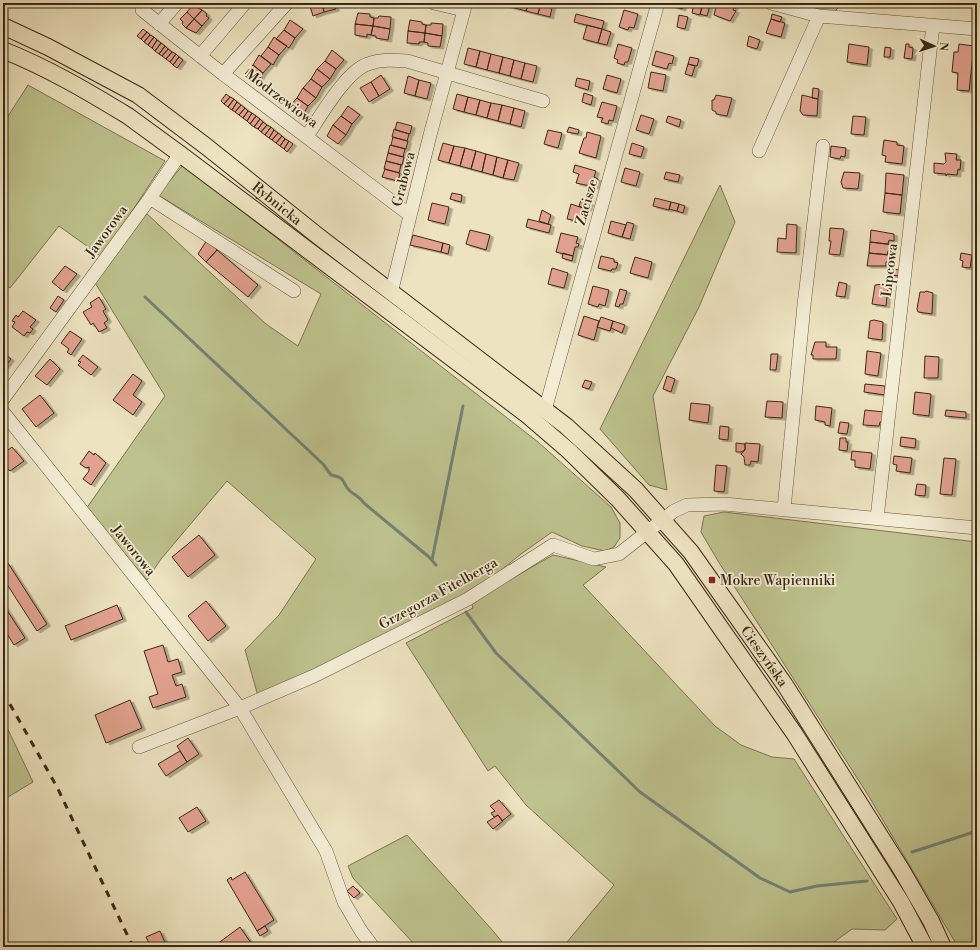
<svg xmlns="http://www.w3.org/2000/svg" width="980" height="950" font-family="'Libre Bodoni',serif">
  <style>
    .green { fill: #bec28e; stroke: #7c7551 }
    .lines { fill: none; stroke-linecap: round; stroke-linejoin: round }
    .stream { stroke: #738275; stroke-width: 3 }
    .building { fill: #e3a290; stroke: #3b2814; filter: url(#shadow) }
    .minor-casing { stroke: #68573f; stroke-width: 14 }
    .major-casing { stroke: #3b2814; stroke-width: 18 }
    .minor { stroke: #f3edd6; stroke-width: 13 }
    .major { stroke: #ede3c0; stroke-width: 16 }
    .rail { stroke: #3b2814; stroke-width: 3; stroke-dasharray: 7 7; stroke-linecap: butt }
    .poi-dot { fill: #8f2418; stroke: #f3edd6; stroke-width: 1.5 }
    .labels { text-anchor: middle; stroke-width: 3.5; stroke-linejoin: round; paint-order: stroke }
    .street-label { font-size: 14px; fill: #3b2814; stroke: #f3edd6 }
    .poi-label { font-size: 14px; fill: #3b2814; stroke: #f3edd6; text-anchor: start }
  </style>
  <defs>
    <filter id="shadow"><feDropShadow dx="3.5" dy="2" stdDeviation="0" flood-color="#0004"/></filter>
  </defs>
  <rect width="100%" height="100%" fill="#ede3c0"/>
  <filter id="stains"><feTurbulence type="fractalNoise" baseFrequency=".005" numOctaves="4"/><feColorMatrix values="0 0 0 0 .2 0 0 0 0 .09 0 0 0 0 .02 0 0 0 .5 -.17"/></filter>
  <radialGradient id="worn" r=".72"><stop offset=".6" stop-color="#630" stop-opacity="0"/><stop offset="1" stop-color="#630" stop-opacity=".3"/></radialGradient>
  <!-- green -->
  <path class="green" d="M786,3h57l-12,12z
    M28,85l137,76 -63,96 -43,-31 -49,62 -7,-5v-159z
    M183,165l355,277 73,65 9,16v15l-6,9 -9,4 -23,-5 -30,-14 -31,22 -43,35 -124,63 -96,44 -13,-46 34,-35 37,-56 -89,-78 -66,78 -14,21 -61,-71 79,-113 -71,-115 52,-68 120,111 32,22 23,-52 -163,-99z
    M720,185l15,37 -36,85 -46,89 14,94 -18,-5 -49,-56z
    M724,512l253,30v389l-5,8 4,8h-18l-90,-152 -150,-234 -17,-29 3,-16z
    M553,555l53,12 -23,18 132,141 26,19 31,12 22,2 103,160 -12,11 -33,-1 -25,18h-264l51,-62 -88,-80 -31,-39 -7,5 -82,-128 67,-35 -2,-6z
    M3,719l30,63 -30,18z
    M407,835l87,97 12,15h-89l-64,-69 -5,-12z"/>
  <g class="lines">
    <!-- stream -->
    <path class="stream" d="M145,297l178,167 8,11c17,3 10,8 19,16 7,6 9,5 15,13l64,53 7,8
      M432,560l31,-154
      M466,612l30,41 144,139 120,86 30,14 27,-6 50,-5
      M912,852l65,-21"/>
  </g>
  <!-- building -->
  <path class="building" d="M309,3h13l2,9 -11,4z
    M322,3h12l2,6 -12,3z
    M504,3h13l-2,5 -11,-3z
    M517,3h12l-3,8 -11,-3z
    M529,3h12l-3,11 -12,-3z
    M541,3h12l-3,14 -12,-3z
    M670,3h14l-2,6 -13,-4z
    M694,3h9l-3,12 -8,-2z
    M717,3l18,3 -2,4 3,1 -6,10 -16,-6z
    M703,4l7,1 -3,11 -7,-2z
    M193,5l9,5 -8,9 -7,-7z
    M202,10l5,4 -1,2 3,2 -7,8 -8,-7z
    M624,10l14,4 -4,14 -5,-1 -1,3 -9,-3z
    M187,12l7,7 -8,9 -4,-4 1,-2 -3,-3z
    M358,13l12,1v3l4,1 -1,8 -18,-2z
    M576,14l28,7 -2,8 -28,-7z
    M772,14l10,3 -2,5 -9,-3z
    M679,15l9,2 -3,12 -8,-2z
    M379,16l12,1 -1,12 -17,-3 1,-8h4z
    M194,19l8,7 -6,7 -10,-5z
    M771,19l14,4 -4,14 -15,-4z
    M290,20l13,9 -8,9 -11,-8z
    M410,20l12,2v2l4,1 -1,8 -17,-2z
    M431,23l12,1 -1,12 -17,-3 1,-8h5z
    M355,24l18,2 -2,9 -4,-1v3l-12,-2z
    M587,25l15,4 -4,14 -15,-4z
    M373,26l17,3 -2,11 -12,-2v-2l-5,-1z
    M143,29l4,3 -6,7 -4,-3z
    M602,29l9,3 -4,13 -9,-2z
    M284,30l11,8 -6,10 -13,-9z
    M408,31l17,2 -1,9h-5v2l-12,-1z
    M147,32l3,3 -6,7 -3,-3z
    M425,33l17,3 -2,11 -12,-1v-3l-4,-1z
    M150,35l4,2 -6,8 -4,-3z
    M749,36l11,4 -3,9 -10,-3z
    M154,37l3,3 -5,8 -4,-3z
    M274,37l13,9 -8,9 -11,-8z
    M157,40l4,3 -6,8 -3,-3z
    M161,43l4,3 -6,8 -4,-3z
    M618,44l14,4 -4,14h-3l-1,3 -7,-2 1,-3 -4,-2z
    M849,44l20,3 -2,18 -20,-3z
    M906,44h3v3l4,1 -1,11 -8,-1z
    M959,44l15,2 -5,45 -12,-1 1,-17 -6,-1 2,-20h4z
    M165,46l3,3 -6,7 -3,-2z
    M268,47l11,8 -6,10 -12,-9z
    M885,47l6,1 -1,9h-6z
    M468,48l12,3 -4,16 -12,-3z
    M168,49l4,3 -6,7 -4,-3z
    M332,50l12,10 -8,9 -11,-8z
    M480,51l11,3 -4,16 -11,-3z
    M656,51l18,5 -2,8 -3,-1 -2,6 -15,-4z
    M172,52l4,2 -6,8 -4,-3z
    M176,54l3,3 -6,8 -3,-3z
    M491,54l12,3 -4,16 -12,-3z
    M259,55l12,9 -8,9 -10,-8z
    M179,57l4,3 -6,8 -4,-3z
    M503,57l11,3 -4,16 -11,-3z
    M690,57l9,2 -2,7 -9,-2z
    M514,60l11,3 -4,16 -11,-3z
    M325,61l11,8 -6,10 -13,-10z
    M525,63l12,3 -4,16 -12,-3z
    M688,64l7,2 -3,10 -7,-2z
    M253,65l10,8 -6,10 -12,-9z
    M317,69l13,10 -8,8 -11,-8z
    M651,72l15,3 -3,16 -15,-3z
    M381,75l9,14 -11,7 -8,-14z
    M607,75l14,4 -4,14 -14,-4z
    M408,76l11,4 -4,16 -11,-3z
    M577,78l13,3 -2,9 -13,-4z
    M311,79l11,8 -6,11 -13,-10z
    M419,80l12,3 -4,16 -12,-3z
    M371,82l8,14 -10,6 -9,-14z
    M303,88l13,10 -8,8 -11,-8z
    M813,88l6,1 -1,10 -6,-1z
    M584,93l9,3 -2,9 -9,-3z
    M226,94l4,3 -6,7 -3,-3z
    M457,94l11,3 -4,15 -11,-3z
    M716,95l16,3 -5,18 -11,-2v-2l-4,-2v-10h2z
    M802,95l16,4 -1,17 -14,-1 -3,-4z
    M230,97l4,2 -6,8 -4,-3z
    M468,97l12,3 -4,15 -12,-3z
    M297,98l11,8 -6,11 -13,-10z
    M234,99l3,3 -5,8 -4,-3z
    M480,100l11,3 -4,15 -11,-3z
    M237,102l4,3 -6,7 -3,-2z
    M602,102l15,4 -4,15 -4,-1 -1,4 -7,-2 2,-4 -6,-1z
    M491,103l11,2 -4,16 -11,-3z
    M241,105l4,3 -6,7 -4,-3z
    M502,105l12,3 -4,16 -12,-3z
    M348,106l12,9 -8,9 -11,-8z
    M245,108l3,3 -5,7 -4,-3z
    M514,108l11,3 -4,16 -11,-3z
    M248,111l4,2 -5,8 -4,-3z
    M252,113l4,3 -6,8 -3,-3z
    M641,115l13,4 -5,15 -13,-4z
    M256,116l4,3 -6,8 -4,-3z
    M341,116l11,8 -6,11 -13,-10z
    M668,116l13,4 -2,7 -13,-5z
    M853,116l13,1 -2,18 -13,-1z
    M260,119l3,3 -5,7 -4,-2z
    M263,122l4,3 -6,7 -3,-3z
    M397,122l15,4 -2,8 -15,-4z
    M267,125l4,2 -6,8 -4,-3z
    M333,125l13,10 -8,9 -11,-8z
    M271,127l3,3 -5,8 -4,-3z
    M569,127l10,3 -1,4 -11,-2z
    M394,129l15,5 -2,7 -15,-4z
    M274,130l4,3 -6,7 -3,-2z
    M548,130l14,3 -4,15 -14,-4z
    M587,132l14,4 -5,22 -17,-5 5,-15h2z
    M278,133l4,3 -6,7 -4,-3z
    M282,136l3,3 -5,7 -4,-3z
    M393,137l15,4 -2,8 -15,-4z
    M285,139l4,2 -5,8 -4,-3z
    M884,140l13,2v3l7,1 -2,18 -17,-2 1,-6 -4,-1z
    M289,141l4,3 -6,8 -3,-3z
    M443,143l11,3 -5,17 -11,-3z
    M632,143l12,4 -3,10 -12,-3z
    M390,145l15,4 -2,8 -15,-4z
    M454,146l11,2 -5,18 -11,-3z
    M831,146l15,2 -1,9 -4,-1 -1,3 -10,-2z
    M465,148l11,3 -5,18 -11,-3z
    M476,151l10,3 -4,18 -11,-3z
    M388,153l16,4 -2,8 -16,-4z
    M945,153l12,1 -1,6h5l-1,10 -2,-1 -1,6 -10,-1 -1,2v-2l-12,-1v-10l10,1 2,-2z
    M486,154l11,3 -4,18 -11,-3z
    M497,157l11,3 -5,18 -10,-3z
    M508,160l11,3 -5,17 -11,-2z
    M386,161l15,4 -2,8 -15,-4z
    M575,165l21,6 -2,6 4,2 -3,8 -19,-4 3,-9 -6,-2z
    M625,168l15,4 -4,14 -15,-4z
    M385,169l15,4 -2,8 -16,-4z
    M666,172l14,3 -2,7 -14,-3z
    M844,172l16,1 -2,16 -15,-1 -2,-6z
    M886,173l18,2 -2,20 -17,-2z
    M452,193l10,2 -1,7 -11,-3z
    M885,193l17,2 -2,19 -17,-2z
    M655,198l16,4 -2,8 -16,-4z
    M581,200l9,3 -2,6 -9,-3z
    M671,202l8,2 -2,7 -8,-2z
    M432,203l17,4 -4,17 -17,-4z
    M571,204l15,5 -4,13 -15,-3z
    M679,204l6,2 -2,7 -6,-2z
    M542,210l9,5 -3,9 -9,-3z
    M528,219l23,6 -2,8 -23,-6z
    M611,221l15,4 -4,12 -14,-4z
    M627,222l7,2 -4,15 -8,-2z
    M787,224l10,1 -1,28 -19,-1 1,-14 8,1z
    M830,228l14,1 -4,26 -11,-1 2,-13h-2z
    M470,230l20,5 -4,15 -20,-6z
    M871,230l23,4v7l-5,-1 -1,4 -18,-2z
    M561,233l17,4 -2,6 3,1 -1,3h-3l-2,9 -17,-4z
    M413,235l30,8 -2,9 -31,-7z
    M207,240l10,10 -11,12 -8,-8z
    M870,242l23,3 -1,6h-4l-1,4 -18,-2z
    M443,243l7,2 -2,9 -7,-2z
    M217,250l41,35 -10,12 -42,-35z
    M563,253l10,3 -1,5 -10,-3z
    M869,253l23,2 -1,7h-5v4h-19z
    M961,253l11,2 -2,13 -8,-1 1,-6 -3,-1z
    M601,256l13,3v3l4,1 -2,6h-4l-1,2 -13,-3z
    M635,257l17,5 -4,16 -18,-5z
    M65,266l12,8 -14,17 -11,-9z
    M552,268l16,5 -4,15 -16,-4z
    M892,269l8,1 -1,6 -8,-1z
    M839,282l8,2 -2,13 -9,-1z
    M884,284l4,2 -2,20 -14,-2 3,-19z
    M593,286l16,4 -4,16 -6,-2 -1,3 -10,-3z
    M620,289l7,2 -4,13h-3l-1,3 -4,-1z
    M926,291l7,2 -1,21 -14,-2 -1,-3 3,-17h5z
    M58,296l6,4 -8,12 -6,-4z
    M99,297l7,12 -3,2 5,9 -4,3 3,5 -8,4 -6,-9 -2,2 -8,-13 9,-5 -2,-4z
    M23,311l13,9 -6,7 3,2 -3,4 -3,-1 -3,4 -12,-9 3,-5 -3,-1 4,-6 2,2z
    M584,316l15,5 -5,19 -16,-5z
    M601,317l12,4 -3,10 -13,-4z
    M874,320l9,2 -1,18 -14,-2 2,-17z
    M613,321l12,4 -3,8 -11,-5z
    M70,331l12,8 -11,16 -4,-3 2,-3 -8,-6z
    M815,342h11v5h11l-1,12h-23v-4h-2z
    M867,351l14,2 -3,23 -13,-2z
    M3,353l8,6 -6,8 -2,-2z
    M771,354h7l-2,16h-6z
    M83,355l15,12 -7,8 -13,-10 3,-3 -3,-1z
    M925,356l14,1 -1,21h-14z
    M50,359l10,10 -13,16 -12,-9z
    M133,374l9,7 -9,14 9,7 -9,13 -20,-15z
    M667,376l8,3 -4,13 -8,-3z
    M585,380l7,2 -3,7 -7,-2z
    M865,384l20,2v9l-21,-3z
    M915,392l16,2 -2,22 -16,-2z
    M40,395l14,18 -18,14 -14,-18z
    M767,401l16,1 -1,16 -17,-1z
    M691,403l19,2 -2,18 -19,-3z
    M816,406l16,2 -2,18 -5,-1v-3l-10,-2z
    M865,410l19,2 -1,10h-3l-1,4 -16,-1z
    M946,410l20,2v6l-21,-2z
    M840,422l9,1 -2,11 -9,-1z
    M720,426l9,1 -1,13 -9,-1z
    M901,437l15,2 -1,9 -15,-2z
    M840,438h6v4h2l-1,9 -8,-1z
    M736,443l9,1v6l-4,2h-5z
    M745,443l15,1 -2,18 -7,-1 -1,4h-5l-1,-8 -3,-3 4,-4z
    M12,447l12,14 -14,10 -7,-7v-10z
    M89,451l5,4 1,-2 11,10 -15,22 -8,-6 6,-8v-4l-3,1 -6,-4z
    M852,451l20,2 -2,16 -15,-2v-7h-4z
    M894,456l18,2 -2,15 -14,-2 1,-6 -4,-1z
    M944,458l12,1 -4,36 -12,-1z
    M716,465l11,1 -3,26 -10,-1z
    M917,484l9,1 -1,11 -10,-1z
    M199,535l16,20 -27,22 -16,-20z
    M8,563l39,61 -10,7 -34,-53v-12z
    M206,601l20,25 -18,15 -20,-25z
    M3,604l22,34 -11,7 -11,-18z
    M117,605l6,14 -52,21 -6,-14z
    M163,645l5,17 10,-3 4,13 -10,3 4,11 6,-2 4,13 -33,11 -4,-11 9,-3 -14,-43z
    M130,700l12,28 -36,15 -11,-28z
    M188,738l11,16 -12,8 -10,-16z
    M180,751l7,11 -21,14 -8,-12z
    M499,800l12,14 -9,7 -4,-6 -4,2 -3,-4 4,-2 -5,-5z
    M197,807l9,14 -18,11 -9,-14z
    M498,815l5,6 -10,8 -6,-7z
    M245,872l29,48 -17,11 -30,-51 4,-3 1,3z
    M353,886l7,7 -6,5 -7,-7z
    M265,926l3,5 -8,5 -3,-5z
    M240,927l11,16 -5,4h-33z
    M160,931l7,16h-16l-5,-10z"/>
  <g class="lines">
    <defs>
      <path id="minor" d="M142,3v7l81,64 187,141
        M434,3l30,7
        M819,16l158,13
        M159,24l18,-21
        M200,56l45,-53
        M223,74l64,-71
        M307,136c13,-19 39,-65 61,-72 13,-5 26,-4 39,-3l136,40
        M759,151l60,-135 -48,-13
        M150,198l144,93
        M391,293l39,-158 36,-132
        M3,399l147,-201 30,-44
        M545,410l113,-407
        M3,412l237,296 86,143 18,51 17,29 12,16
        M784,509l20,-204 19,-159
        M877,518l56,-493
        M139,747l101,-39 74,-32 154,-77 85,-54 41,14 25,-5 55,-43 13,-6 37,-1 253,24"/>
      <g id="major">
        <path id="s1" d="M3,26l45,21 90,48 69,52 111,89 248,190 70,64 55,62 94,133 116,184 30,52 12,26"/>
        <path d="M3,50c45,18 84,41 125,66l52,38 346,260 43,37 49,48 58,65 118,169 107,169 24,45"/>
      </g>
    </defs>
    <!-- minor casing -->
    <use href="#minor" class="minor-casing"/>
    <!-- major casing -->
    <use href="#major" class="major-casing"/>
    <!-- minor -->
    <use href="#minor" class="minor"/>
    <!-- major -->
    <use href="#major" class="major"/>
    <!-- rail -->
    <path class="rail" d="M3,692l54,95 76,160"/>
  </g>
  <!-- markers -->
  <rect class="poi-dot" x="708" y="576" width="8" height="8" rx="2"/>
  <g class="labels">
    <!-- street labels -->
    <g class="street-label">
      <text transform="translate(282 98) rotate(37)" y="5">Modrzewiowa</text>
      <text transform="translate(403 179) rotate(-76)" y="5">Grabowa</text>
      <text transform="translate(586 202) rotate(-74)" y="5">Zacisze</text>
      <text dy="5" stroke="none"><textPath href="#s1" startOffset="328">Rybnicka</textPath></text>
      <text transform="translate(106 231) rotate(-54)" y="5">Jaworowa</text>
      <text transform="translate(889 270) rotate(-83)" y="5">Lipcowa</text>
      <text transform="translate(134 550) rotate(51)" y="5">Jaworowa</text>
      <text transform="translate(438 593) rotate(-29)" y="5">Grzegorza Fitelberga</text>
      <text dy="5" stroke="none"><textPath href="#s1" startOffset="998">Cieszyńska</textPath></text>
    </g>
    <!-- poi labels -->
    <g class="poi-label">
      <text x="720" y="585">Mokre Wapienniki</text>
    </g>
  </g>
  <!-- margin -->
  <rect width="980" height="950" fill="none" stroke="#ede3c0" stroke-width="16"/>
  <rect x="4" y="4" width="972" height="942" fill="none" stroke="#3b2814" stroke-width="2"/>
  <rect x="8" y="8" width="964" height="934" fill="none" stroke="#3b2814"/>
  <!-- north arrow -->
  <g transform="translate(934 46) rotate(93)" stroke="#f3edd6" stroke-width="3" paint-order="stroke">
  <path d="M0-3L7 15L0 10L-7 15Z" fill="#3b2814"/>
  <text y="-6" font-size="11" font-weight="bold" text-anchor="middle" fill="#3b2814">N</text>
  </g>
  <rect width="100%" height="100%" filter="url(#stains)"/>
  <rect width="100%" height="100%" fill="url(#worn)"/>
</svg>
